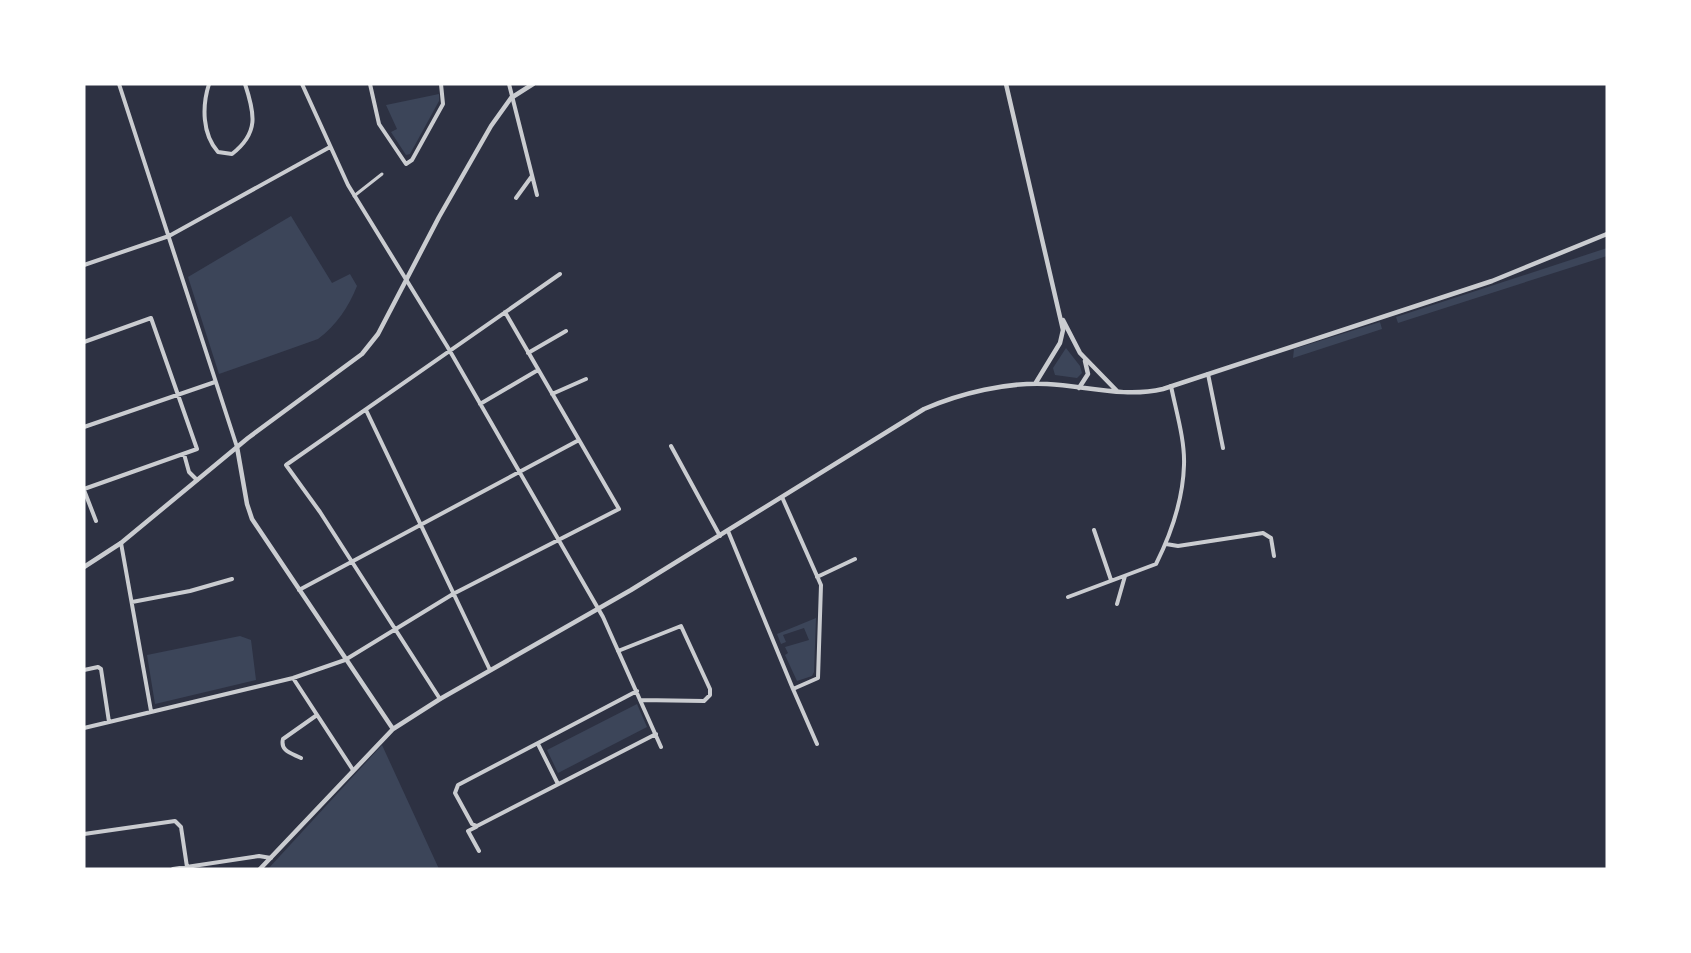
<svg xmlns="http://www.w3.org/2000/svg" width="1691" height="953" font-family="'Exo 2',sans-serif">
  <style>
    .green { fill: #3c4559 }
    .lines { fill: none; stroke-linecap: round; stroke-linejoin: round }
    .pedestrian { stroke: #caccd0; stroke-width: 3 }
    .minor { stroke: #caccd0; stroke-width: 4 }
    .tertiary { stroke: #caccd0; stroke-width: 4.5 }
  </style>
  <rect width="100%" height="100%" fill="#2d3142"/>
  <!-- green -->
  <path class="green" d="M439,94v7l-29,53 -4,1 -15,-23 6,-3 -11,-24z
    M291,216l41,67 18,-9 7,12c-8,20 -21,40 -39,53l-99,35 -31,-97z
    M1607,248v8l-209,67 -2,-6z
    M1380,322l2,7 -89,29 1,-9z
    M1066,348l14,18 2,7 -5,5 -22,-3 -2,-7z
    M816,618l-2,54 -2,4 -15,5 -12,-26 3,-2 -3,-6 24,-7 -5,-12 -21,7 3,7 -5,2 -4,-10z
    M240,636l11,4 5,40 -101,24 -8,-49z
    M637,704l10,23 -89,46 -11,-23z
    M382,745l57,124h-171z"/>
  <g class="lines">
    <!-- pedestrian -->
    <path class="pedestrian" d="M354,196l28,-22"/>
    <!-- minor -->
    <path class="minor" d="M119,84l118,363
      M209,84c-7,22 -7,50 9,68l14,2c27,-21 23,-40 13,-70
      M302,84l46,101 99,161 156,271 58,130
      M370,84l9,40 27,40 6,-4 31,-56 -2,-20
      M509,84l28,111
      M516,198l16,-22
      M84,265l85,-29 161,-89
      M84,342l67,-24 46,131 -113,40
      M528,353l38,-22
      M1208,374l15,74
      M552,394l34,-15
      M480,404l58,-34
      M366,410l124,260
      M84,427l131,-45
      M671,446l49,90
      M184,454l5,18 8,8
      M84,490l12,31
      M1094,530l17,50
      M728,531l65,158 25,-11 3,-93 -39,-88
      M121,543l30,168
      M1166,544l12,2 85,-13 8,5 3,18
      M817,577l38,-18
      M299,590l280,-150
      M1068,597l88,-33c15,-30 27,-65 28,-99 1,-25 -8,-54 -13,-79
      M132,602l58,-11 42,-12
      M1117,604l8,-28
      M618,651l63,-25 29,63v6l-6,6 -63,-1
      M84,670l14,-3 3,2 8,53
      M293,678l60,92
      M793,689l24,55
      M637,691l-179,94 -3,8 17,31 5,2 179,-92
      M440,699l-120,-187 -34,-47 274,-191
      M84,728l209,-50 52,-18 108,-66 166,-85 -114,-197
      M538,744l20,40
      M301,758c-10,-5 -21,-7 -18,-19l34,-24
      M476,827l-8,4 11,20
      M84,834l91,-13 6,6 6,40
      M173,869l86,-13 12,2"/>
    <!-- tertiary -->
    <path class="tertiary" d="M1006,84l57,246 -3,13 -25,41
      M1063,320l17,33 37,38
      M1079,388l9,-14 -3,-13
      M237,447l10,57 5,15 141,210
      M84,567l37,-24 127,-105 114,-84 16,-20 61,-117 52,-91 20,-28 22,-14
      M260,869l133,-140 47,-30 191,-109 293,-181c37,-16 83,-27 123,-25 39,2 77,14 116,5l329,-108 115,-47"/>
  </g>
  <!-- border -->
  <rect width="1691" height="953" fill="none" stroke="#ffffff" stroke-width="171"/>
</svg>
